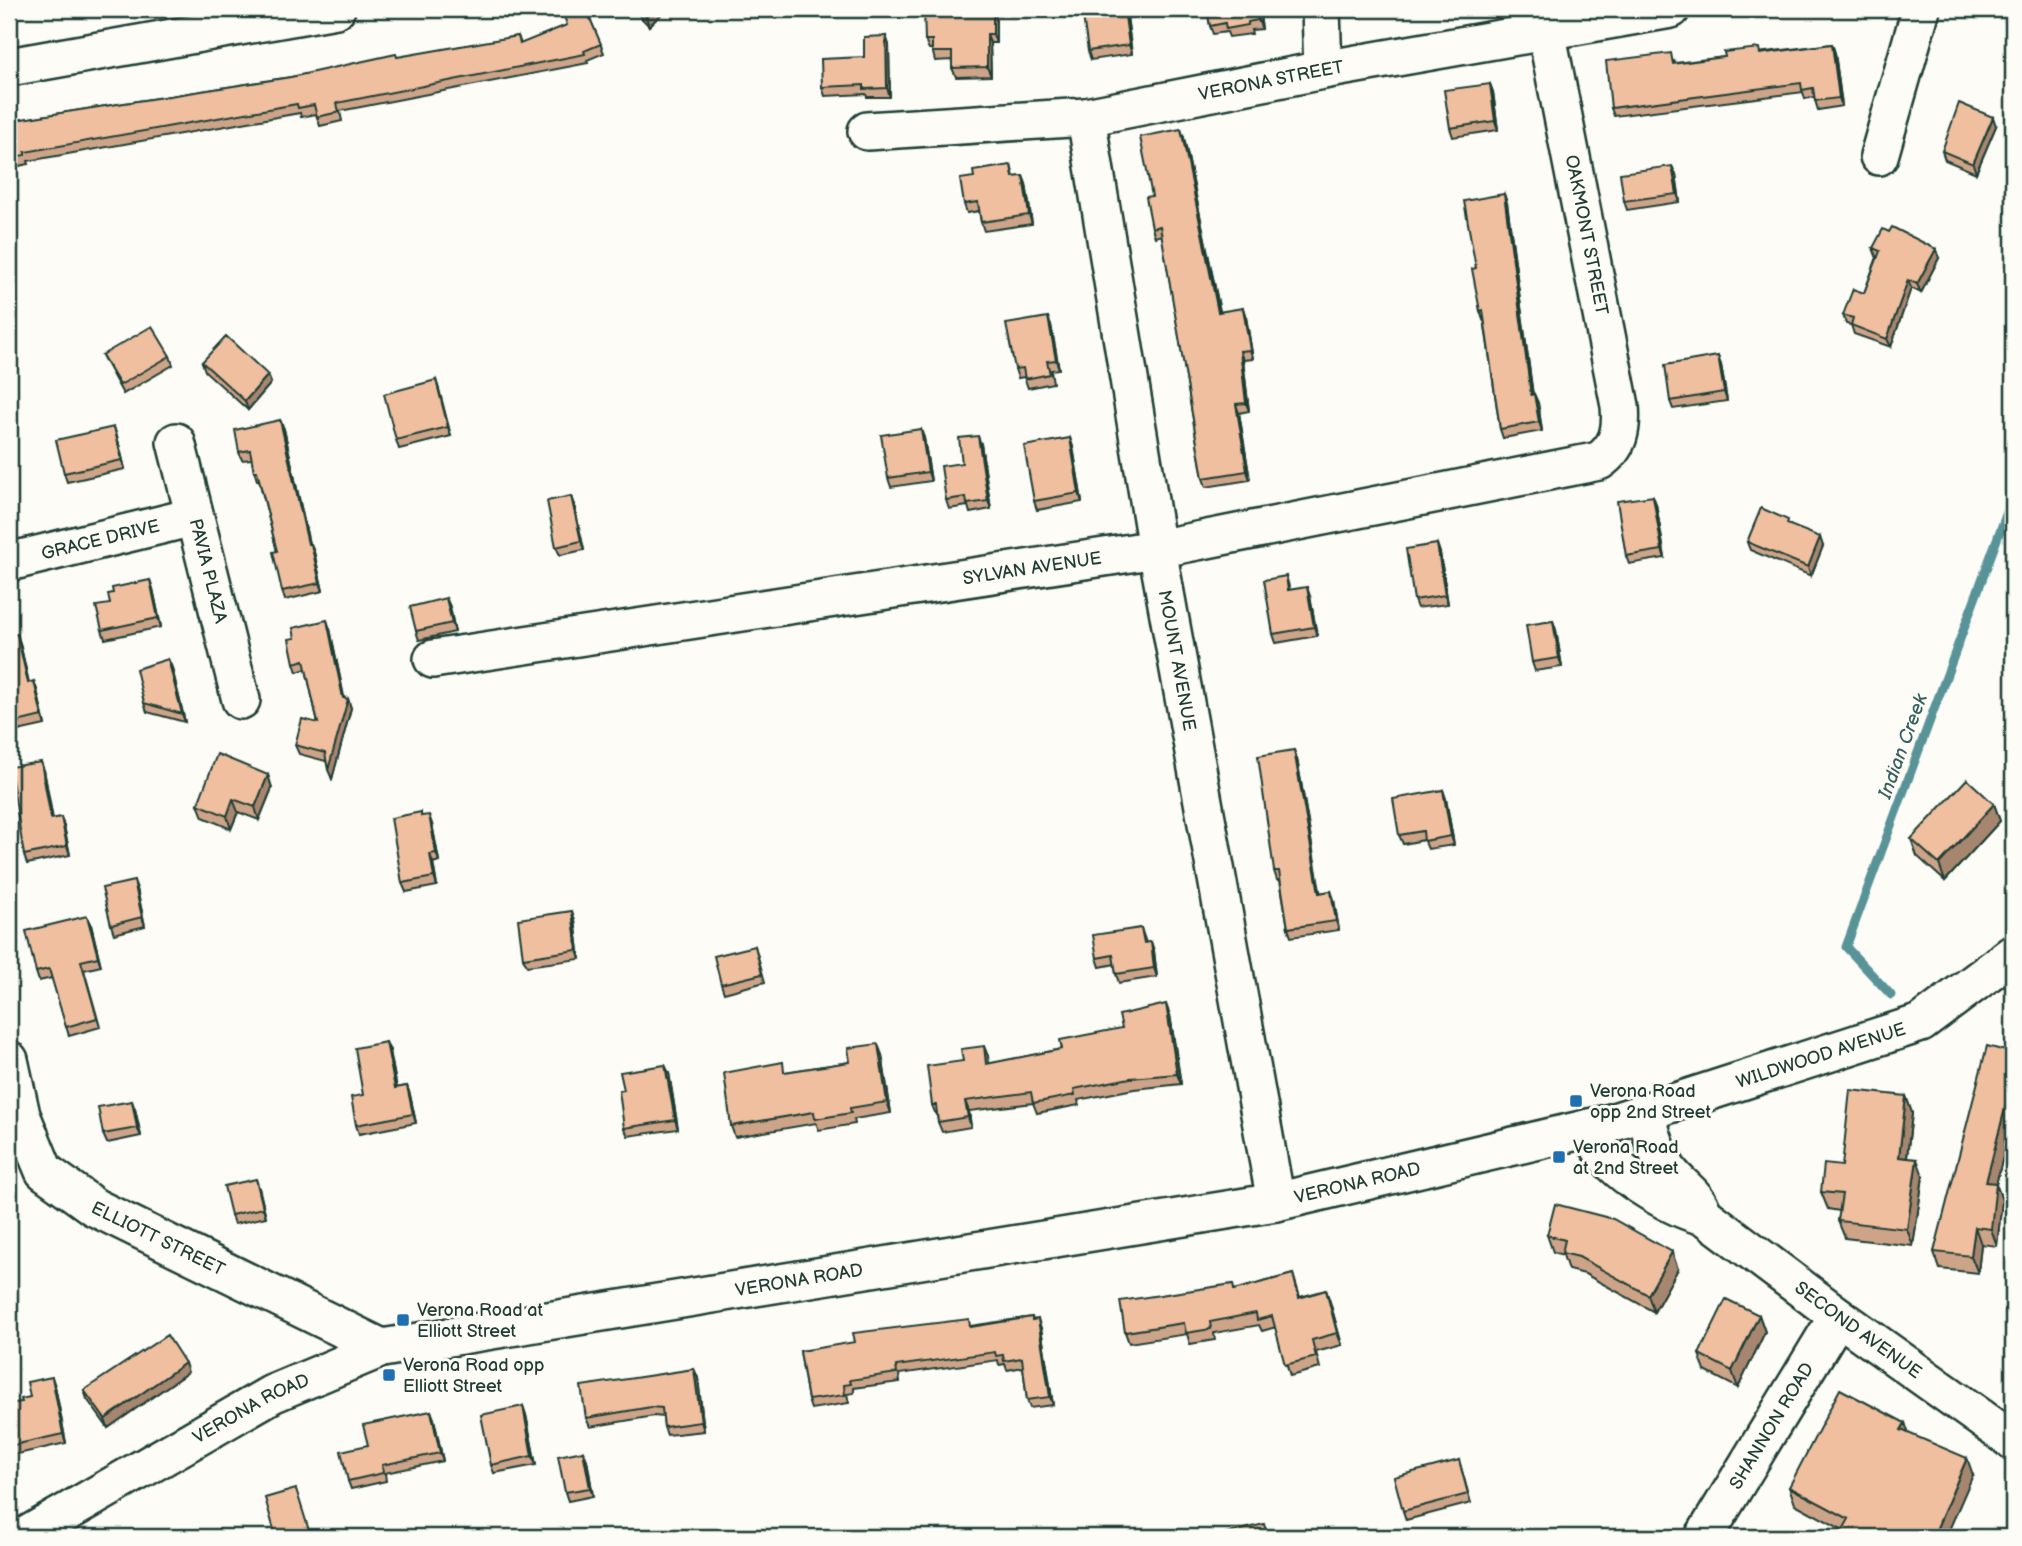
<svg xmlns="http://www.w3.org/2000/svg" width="2022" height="1546" font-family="'Balsamiq Sans',sans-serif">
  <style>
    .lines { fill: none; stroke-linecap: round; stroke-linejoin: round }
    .stream { stroke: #589398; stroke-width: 9 }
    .minor-casing { stroke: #1f3d34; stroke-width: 42 }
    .minor { stroke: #fdfcf7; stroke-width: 37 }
    .wall { fill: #cea489; stroke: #1f3d34; stroke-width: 2 }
    .shaded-wall { fill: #a7866f; stroke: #1f3d34; stroke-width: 2 }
    .building { fill: #efbf9f; stroke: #1f3d34; stroke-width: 2 }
    .poi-dot { fill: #1f6fb2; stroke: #fdfcf7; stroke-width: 2.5 }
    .labels { text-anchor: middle; stroke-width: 6; stroke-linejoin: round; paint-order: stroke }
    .street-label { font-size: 18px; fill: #1f3d34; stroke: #fdfcf7 }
    .poi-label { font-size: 18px; fill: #1f3d34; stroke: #fdfcf7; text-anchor: start }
    .water-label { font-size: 19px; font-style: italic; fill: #37615e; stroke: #fdfcf7 }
  </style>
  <rect width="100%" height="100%" fill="#fdfcf7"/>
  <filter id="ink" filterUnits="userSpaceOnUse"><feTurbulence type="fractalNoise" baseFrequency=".0143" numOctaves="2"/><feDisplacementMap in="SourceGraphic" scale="14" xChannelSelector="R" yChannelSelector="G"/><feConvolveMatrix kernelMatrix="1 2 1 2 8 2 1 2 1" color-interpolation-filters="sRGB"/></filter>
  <g filter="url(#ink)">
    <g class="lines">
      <!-- stream -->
      <path class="stream" d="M1891,995l-45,-48 167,-451"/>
      <defs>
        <g id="minor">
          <path d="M1321,9l2,61"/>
          <path d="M9,67l327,-58"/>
          <path id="s1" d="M1086,117l71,432 119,653"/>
          <path id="s2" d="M867,131l219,-14 237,-47 348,-61"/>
          <path d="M1879,156l42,-147"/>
          <path id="s3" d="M176,442l65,258"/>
          <path id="s4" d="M9,562l184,-45"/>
          <path id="s5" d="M433,659l724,-110 442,-88c20,-14 23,-32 21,-55l-74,-376"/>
          <path id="s6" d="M9,1060l12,55 23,56 50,36 288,141"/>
          <path d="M1645,1112c7,21 10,40 23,58 10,15 26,22 33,39"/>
          <path id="s7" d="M1589,1128c5,8 9,17 14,24 17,25 73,58 102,64l133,100 175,125"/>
          <path id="s8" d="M24,1537l248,-143 110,-46 894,-146 335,-79 310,-100 92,-69"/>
          <path id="s9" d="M1704,1537l134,-221"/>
        </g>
      </defs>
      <!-- minor casing -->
      <use href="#minor" class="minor-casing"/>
      <!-- minor -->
      <use href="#minor" class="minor"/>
    </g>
    <!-- wall -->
    <path class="wall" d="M586,9l18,44 -17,7 1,3 -248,48 2,10 -22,5 -4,-12 -15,3 -1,-4 -272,48 1,3 -20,4 2,7h-2v-54l282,-44 227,-41 3,8 46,-19z
      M633,9h34l-18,17z
      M1126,9l6,45 -41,6 -3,-9z
      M1207,9h52l3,20 -11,1 1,4 -23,3 -2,-5 -14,2 -3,-8z
      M996,18v25h-6l1,33 -35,1 -4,-9v-8l-17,1 -3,-12h-3l-4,-9z
      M886,36l3,9 1,52h-23l-1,-3 -41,2 -3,-9 42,-30z
      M1832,44l3,9 7,53 -24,4 -4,-13 -9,2 -2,-7 -189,24 -3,-8 63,-47 1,2z
      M1490,84l3,8 5,38 -45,7 -3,-9z
      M1996,126l-20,47 -31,-13 -3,-9z
      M1184,138l36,174 26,5 7,42 -10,1 6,51 -10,2 11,67 -44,7 -3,-9 -41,-243 -7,2 -3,-9v-32z
      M1011,165l3,12 9,-1 3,8 6,40 -48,7 -3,-9 -2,-11 -12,2 -3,-9 10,-27z
      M1676,174l4,28 -53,8 -3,-9z
      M1504,194l3,9 26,192 1,-1 4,9 4,28 -39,7 -3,-9 -16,-110 -1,1 -3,-9 -4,-43z
      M1873,248l66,10 -18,35 -10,-5 -20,59 -37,-13 -3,-9 -5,-1 -3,-9 21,-22 13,-36 -1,-1z
      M1051,325l8,44 -8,1 2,13 -25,5 -4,-11 -6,1 -3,-9z
      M102,355l68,1 3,9 -50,29 -17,-31z
      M202,362l66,13 3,8 -23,27 -43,-39z
      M1721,365l6,36 -54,8 -3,-8z
      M436,380l15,56 -52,13 -3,-9z
      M280,420l4,9 25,115h2l3,8 9,39 -38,9 -3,-9 -5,-40 -18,-71h-2l-3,-9 -2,-12 -10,1 -3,-8z
      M117,436l8,33 -58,13 -3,-9z
      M924,438l7,43 -40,6 -3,-9z
      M1070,438l3,9 9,55 -45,8 -3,-9z
      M981,444l10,65 -21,4 -2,-7 -19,3 -3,-9z
      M1653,496l3,8 9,54 -36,6 -3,-8z
      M574,505l10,45 -24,5 -4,-8z
      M1790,525l33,21 -12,30 -61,-26 -3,-8z
      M1437,544l3,9 8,51 -31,4 -3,-8z
      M1286,576l4,14 20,6 7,40 -41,7 -3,-9z
      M150,580l3,9 8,38 -56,12 -3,-9 8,-26z
      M446,598l4,9 5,25 -36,8 -3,-9z
      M1553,621l3,9 6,37 -27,4 -3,-9z
      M330,629l14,69 4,1 3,9 -19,71 -6,-18 -27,-7 -4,-9 23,-22 -12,-54 -9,3 -3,-9z
      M9,636l11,7 9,40 5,-2 3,9 8,35 -36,8z
      M168,659l4,9 13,54 -38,-10 -3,-9z
      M1297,759l23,134 11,-2 3,9 5,30 -48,7 -3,-9 -8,-48h-3l-3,-9z
      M44,770l9,49 11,7 6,29 -43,9 -3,-9z
      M268,775l4,13 -13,32 -21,-8 -7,17 -28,-12 -5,-13z
      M1443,790l3,9 8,46 -26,4 -4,-9 -21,4 -4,-9z
      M1994,804l6,17 -55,60 -28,-25 -6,-17z
      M422,816l10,8 7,37 -6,2 4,23 -31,6 -4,-9z
      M134,881l3,8 8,37 -31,8 -3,-9z
      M575,920l5,39 -53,7 -4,-8z
      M91,925l10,41 -17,4 16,57 -31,9 -17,-58 -13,3 -3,-9z
      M1141,928l5,15 5,-1 3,9 3,26 -38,6 -3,-9 -1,-10 -15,3 -3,-9z
      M755,946l10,36 -41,11 -3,-9z
      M1170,1015l11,69 -47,5 -56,11 1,5 -42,8 -4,-10 -64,8 2,16 -29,5 -4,-10 -1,-7h-1l-4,-10 31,-44 25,-5v8l74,-15 60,-21z
      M390,1051l7,37 10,-2 3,9 6,28 -57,11 -3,-9 7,-30z
      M2013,1053v65l-17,66 6,16 -5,46 -16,-2 -3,29 -38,-4 -6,-17z
      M882,1055l9,58 -37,6 1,5 -36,6 -3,-7 -81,14 -4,-11 55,-54 64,-10z
      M669,1073l9,56 -50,7 -4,-8v-38z
      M1906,1096l6,17 -5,45 16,18 -10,70 -68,-8 -7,-17 2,-10 -12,-2 -7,-17 21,-26z
      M135,1109l6,27 -34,7 -4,-9z
      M259,1188l7,29 -32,7 -3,-9z
      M1547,1235l131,34 -24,43 -69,-38 -17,-4 -5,-15 -10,-3z
      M1293,1274l7,23 26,-7 4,12 12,43 -26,7 4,16 -30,8 -14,-49 -14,4 -3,-6 -45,8 1,7 -25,4 -3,-10 -58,9 -4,-11 110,-42z
      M1759,1315l6,17 -27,56 -33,-17 -6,-17z
      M1032,1317l1,3 8,8 12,77 -23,3 -3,-8 -4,-33 -16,3 -2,-6 -6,1 -1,-5 -99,14 1,8 -46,6v5l-7,1 2,9 -38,6 -3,-9 -8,-49z
      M694,1369l4,9 6,53 -37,4 -3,-8 -1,-10 -9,-1 -64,11 -4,-9z
      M188,1372l-80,56 -21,-29 -3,-9z
      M55,1386l11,57 -57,13v-52l13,-2z
      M523,1406l3,9 10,50 -42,8 -3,-8z
      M431,1411l3,8 9,42 -58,12 1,8 -35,8 -3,-8 20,-36z
      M1905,1423l3,10 65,42 -130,55 -48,-26 -6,-17z
      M583,1451l4,9 6,36 -25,5 -3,-9z
      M1459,1460l12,43 -65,17 -3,-9z"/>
    <!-- shaded-wall -->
    <path class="shaded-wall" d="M655,9h12l-18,17 -3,-9z
      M1124,9h2l6,45 -3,-9z
      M1257,9h2l3,20 -4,-9z
      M993,10l3,8v25l-3,-9z
      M987,34l3,9 1,33 -4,-9z
      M886,36l3,9 1,52 -3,-9z
      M1832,44l3,9 7,53 -3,-8z
      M1490,84l3,8 5,38 -3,-9z
      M1993,117l3,9 -20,47 -3,-9z
      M1181,129l3,9 38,183 -4,-9z
      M1672,166l4,8 4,28 -3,-8z
      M1023,176l3,8 6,40 -3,-9z
      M1504,194l3,9 27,201 -3,-9z
      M1936,249l3,9 -18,35 -4,-9z
      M1908,280l3,8 -20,59 -4,-8z
      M1243,308l3,9 7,42 -3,-9z
      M1048,317l3,8 8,44 -3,-9z
      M1240,351l3,9 6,51 -3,-8z
      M1718,356l3,9 6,36 -3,-9z
      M268,375l3,8 -23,27 -3,-9z
      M436,380l3,9 12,47 -3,-9z
      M1534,394l4,9 4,28 -3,-9z
      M1236,404l3,9 11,67 -3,-9z
      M280,420l4,9 27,124 -3,-9z
      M114,427l3,9 8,33 -3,-9z
      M921,429l3,9 7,43 -3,-9z
      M978,436l3,8 10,65 -3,-8z
      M1070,438l3,9 9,55 -3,-9z
      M571,496l3,9 10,45 -3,-9z
      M1653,496l3,8 9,54 -3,-8z
      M1820,537l3,9 -12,30 -3,-9z
      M311,544l3,8 9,39 -3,-8z
      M1437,544l3,9 8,51 -3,-9z
      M150,580l3,9 8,38 -3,-9z
      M1307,587l3,9 7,40 -3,-9z
      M446,598l4,9 5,25 -3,-9z
      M327,620l3,9 16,77 2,-7 3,9 -19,71 -4,-9 15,-72z
      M1553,621l3,9 6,37 -3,-9z
      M17,634l3,9 11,49 -3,-9z
      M168,659l4,9 13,54 -3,-8z
      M34,681l3,9 8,35 -3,-9z
      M1294,750l3,9 25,143 -3,-9z
      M41,762l3,8 10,58 -3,-9z
      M268,775l4,13 -13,32 -4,-13z
      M1443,790l3,9 8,46 -3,-9z
      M233,799l5,13 -7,17 -4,-13z
      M1994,804l6,17 -55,60 -6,-17z
      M429,815l3,9 7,37 -3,-8z
      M61,817l3,9 6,29 -3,-9z
      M430,854l3,9 4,23 -3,-9z
      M134,881l3,8 8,37 -3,-9z
      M1331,891l3,9 5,30 -3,-9z
      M572,911l3,9 5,39 -3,-9z
      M87,916l4,9 10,41 -3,-9z
      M1151,942l3,9 3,26 -3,-9z
      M1166,1004l4,11 11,69 -4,-10z
      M386,1042l4,9 8,46 -3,-9z
      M878,1044l4,11 9,58 -4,-11z
      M984,1046l4,10 2,18 -4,-10z
      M665,1065l4,8 9,56 -3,-9z
      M2013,1077v41l-17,66 6,16 -5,46 -6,-17 -5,-47z
      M407,1086l3,9 6,28 -3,-9z
      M1906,1096l6,17 -7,61 -6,-17z
      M132,1101l3,8 6,27 -4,-8z
      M965,1101l4,10 2,16 -3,-10z
      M1917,1159l6,17 -10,70 -6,-17z
      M256,1179l3,9 7,29 -3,-9z
      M1975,1227l6,17 -3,29 -7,-17z
      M1672,1252l6,17 -24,43 -6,-17z
      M1326,1290l4,12 12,43 -5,-12z
      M1759,1315l6,17 -27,56 -6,-17z
      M1038,1319l3,9 12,77 -3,-8z
      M185,1363l3,9 -80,56 -3,-9z
      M694,1369l4,9 6,53 -3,-9z
      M52,1377l3,9 11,57 -3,-9z
      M523,1406l3,9 10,50 -4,-9z
      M431,1411l3,8 9,42 -3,-8z
      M1905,1423l6,17 -10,-10z
      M583,1451l4,9 6,36 -3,-8z
      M1967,1458l6,17 -27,62h-13z"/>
    <!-- building -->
    <path class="building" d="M574,9h12l15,35 -17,7 1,3 -248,49 2,9 -22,5 -3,-12 -16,3 -1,-4 -272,48v3l-16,3v-37l282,-44 105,-23 1,3 121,-21 2,8 47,-19 -4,-12z
      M638,9h17l-9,8z
      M924,9l69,1v24h-6v33l-35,1v-16h-20v-12h-7z
      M1082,9h42l5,36 -41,6z
      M1207,9h50l1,11 -10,2v3l-22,4 -1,-6 -15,3z
      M2001,9h12v42z
      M886,36l1,52 -23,1v-4l-42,2 -1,-28 43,-2v-20z
      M1832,44l7,54 -24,3 -2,-13 -11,2 -1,-7 -190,25 -5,-47 65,-8 2,11 52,-7 -1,-5 35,-4 1,6z
      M1490,84l5,37 -45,7 -6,-38z
      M1959,103l34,14 -20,47 -31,-13z
      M1181,129l37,183 25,-4 7,42 -10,1 6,52 -10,1 11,67 -44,7 -43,-252 -8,2 -6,-31 6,-1 -12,-59z
      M1011,165l2,12 10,-1 6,39 -48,7 -3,-20 -14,2 -4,-25 14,-2 -1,-6z
      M1672,166l5,28 -53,7 -4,-28z
      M1504,194l27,201 3,-1 5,28 -39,7 -17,-119 -3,1 -8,-42 4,-1 -12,-67z
      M1892,227l44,22 -19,35 -9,-4 -21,59 -36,-14 2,-7 -10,-3 10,-26 11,4 16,-42 -7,-3 10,-19 6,3z
      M1048,317l8,43 -9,1 3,13 -25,5 -2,-11 -8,1 -9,-45z
      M152,326l18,30 -50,29 -18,-30z
      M226,336l42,39 -23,26 -43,-39z
      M1718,356l6,36 -54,9 -5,-36z
      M436,380l12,47 -52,13 -12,-46z
      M280,420l28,124h3l9,39 -38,8 -9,-39 4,-1 -20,-80h-3l-4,-21 -11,2 -4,-22z
      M114,427l8,33 -58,13 -8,-33z
      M921,429l7,43 -40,6 -7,-43z
      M978,436l10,65 -21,3 -1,-7 -20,3 -5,-34 21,-3 -3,-25z
      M1070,438l9,55 -45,8 -10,-55z
      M571,496l10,45 -25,6 -9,-46z
      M1653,496l9,54 -36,6 -9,-55z
      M1761,508l27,12 -1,4 33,13 -12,30 -61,-25z
      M1437,544l8,51 -31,5 -8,-51z
      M1286,576l2,14 19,-3 7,40 -41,7 -9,-54z
      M150,580l8,38 -56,12 -6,-24 14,-2 -2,-10 5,-1 -1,-5z
      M446,598l6,25 -36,8 -6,-24z
      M327,620l16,78 5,1 -20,71 -3,-17 -30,-8 7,-26 16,4 -14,-63 -10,3 -5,-24 6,-1 -2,-10z
      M1553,621l6,37 -27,4 -6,-37z
      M17,634l11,49 6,-2 8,35 -33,8v-88z
      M168,659l14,55 -38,-11 -8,-34z
      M1294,750l25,143 12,-2 5,30 -48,7 -9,-57h-5l-16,-115z
      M217,754l51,21 -13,32 -22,-8 -6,17 -29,-12z
      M41,762l10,57 10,-2 6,29 -43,9 -14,-88z
      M1967,779l27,25 -55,60 -28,-25z
      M1443,790l8,46 -27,5 -1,-10 -24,4 -6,-36z
      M421,812v4l8,-1 7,38 -6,1 4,23 -32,6 -11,-65z
      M134,881l8,36 -31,8 -9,-37z
      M572,911l5,39 -54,8 -5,-39z
      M87,916l11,41 -17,4 16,57 -31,9 -17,-58 -13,3 -10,-41z
      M1141,928l3,15 7,-1 3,26 -38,6 -3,-19 -16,3 -4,-23z
      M755,946l7,28 -41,10 -7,-28z
      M1166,1004l11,70 -47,4 -56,11 1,6 -42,8 -2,-11 -66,9 3,16 -30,5 -2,-17h-4l-5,-39 36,-5 -2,-12 23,-3 2,18 76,-15 -2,-9 62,-12 -3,-13z
      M386,1042l9,46 12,-2 6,28 -57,11 -5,-28 12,-2 -8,-47z
      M878,1044l9,58 -37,6 1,5 -36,6 -1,-7 -83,14 -7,-53 59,-11 1,10 66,-10 -2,-14z
      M1987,1046l26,7v24l-27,105 10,1 -5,46 -16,-2 -4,29 -37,-4z
      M665,1065l10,55 -51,8 -5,-37 5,-1 -4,-18z
      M1850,1090l56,6 -7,61 18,2 -10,70 -69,-8 4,-27 -21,-2 3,-28 18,2z
      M132,1101l5,27 -34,6 -5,-27z
      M256,1179l7,29 -32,7 -7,-29z
      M1555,1204l58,15 59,33 -24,43 -69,-38 -17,-4 3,-13 -18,-5z
      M1293,1274l6,24 27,-8 11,43 -25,7 4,17 -31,8 -13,-49 -15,4 -1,-7 -46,9 1,7 -25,4 -2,-10 -59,9 -5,-31 113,-17 1,6z
      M1726,1299l33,16 -27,56 -33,-17z
      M1032,1317v3l6,-1 12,78 -23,3 -5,-42 -18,3 -1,-6 -7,1 -1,-4 -99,14 1,7 -47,7 1,4 -7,1 1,10 -37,5 -8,-49 55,-9 -2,-9 116,-14 1,8z
      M167,1335l18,28 -80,56 -21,-29z
      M694,1369l7,53 -37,5 -2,-19 -11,-1 -65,11 -5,-32z
      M52,1377l11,57 -54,12v-42l13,-2 -1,-3 9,-2 -3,-15z
      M1840,1389l65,34 -4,7 66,28 -34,79h-94l10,-18 -60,-32z
      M523,1406l9,50 -41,9 -10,-50z
      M431,1411l9,42 -58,12 1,8 -35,8 -7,-30 27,-6 -5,-20z
      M583,1451l7,37 -25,4 -7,-36z
      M1459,1460l9,34 -65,17 -9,-34z
      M296,1489l15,48h-35l-11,-39z
      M1264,1524l4,13h-51v-1z"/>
  </g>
  <!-- markers -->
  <g class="poi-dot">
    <rect x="1569" y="1094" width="14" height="14" rx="3.5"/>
    <rect x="1552" y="1150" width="14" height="14" rx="3.5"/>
    <rect x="396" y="1313" width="14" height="14" rx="3.5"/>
    <rect x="382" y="1368" width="14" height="14" rx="3.5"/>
  </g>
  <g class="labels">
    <!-- street labels -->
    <g class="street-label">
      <text dy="6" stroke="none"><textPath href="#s2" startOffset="408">VERONA STREET</textPath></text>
      <text transform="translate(1587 235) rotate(79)" y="6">OAKMONT STREET</text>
      <text dy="6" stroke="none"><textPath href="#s4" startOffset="94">GRACE DRIVE</textPath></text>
      <text dy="6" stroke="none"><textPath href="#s5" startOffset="606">SYLVAN AVENUE</textPath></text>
      <text dy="6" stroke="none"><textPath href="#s3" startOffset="133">PAVIA PLAZA</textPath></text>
      <text dy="6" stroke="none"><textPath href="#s1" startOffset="551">MOUNT AVENUE</textPath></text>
      <text dy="6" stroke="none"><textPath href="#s8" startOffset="1876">WILDWOOD AVENUE</textPath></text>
      <text dy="6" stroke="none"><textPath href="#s8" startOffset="1395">VERONA ROAD</textPath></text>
      <text dy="6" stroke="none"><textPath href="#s6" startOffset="250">ELLIOTT STREET</textPath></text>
      <text dy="6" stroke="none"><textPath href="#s8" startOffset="828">VERONA ROAD</textPath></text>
      <text dy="6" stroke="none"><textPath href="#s7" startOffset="341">SECOND AVENUE</textPath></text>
      <text dy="6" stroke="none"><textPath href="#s8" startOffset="261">VERONA ROAD</textPath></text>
      <text dy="6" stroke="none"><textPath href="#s9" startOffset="130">SHANNON ROAD</textPath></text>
    </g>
    <!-- poi labels -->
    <g class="poi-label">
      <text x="1590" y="1097">Verona Road<tspan x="1590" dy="21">opp 2nd Street</tspan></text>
      <text x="1573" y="1153">Verona Road<tspan x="1573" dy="21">at 2nd Street</tspan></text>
      <text x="417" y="1316">Verona Road at<tspan x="417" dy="21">Elliott Street</tspan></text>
      <text x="403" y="1371">Verona Road opp<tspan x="403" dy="21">Elliott Street</tspan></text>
    </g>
    <!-- water labels -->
    <g class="water-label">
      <text transform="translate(1902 746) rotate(-70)" y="7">Indian Creek</text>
    </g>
  </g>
  <!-- margin -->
  <rect width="2022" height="1546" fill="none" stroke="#fdfcf7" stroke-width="35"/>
  <rect x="18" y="18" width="1987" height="1511" fill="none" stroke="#1f3d34" stroke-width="2.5" filter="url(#ink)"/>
</svg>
